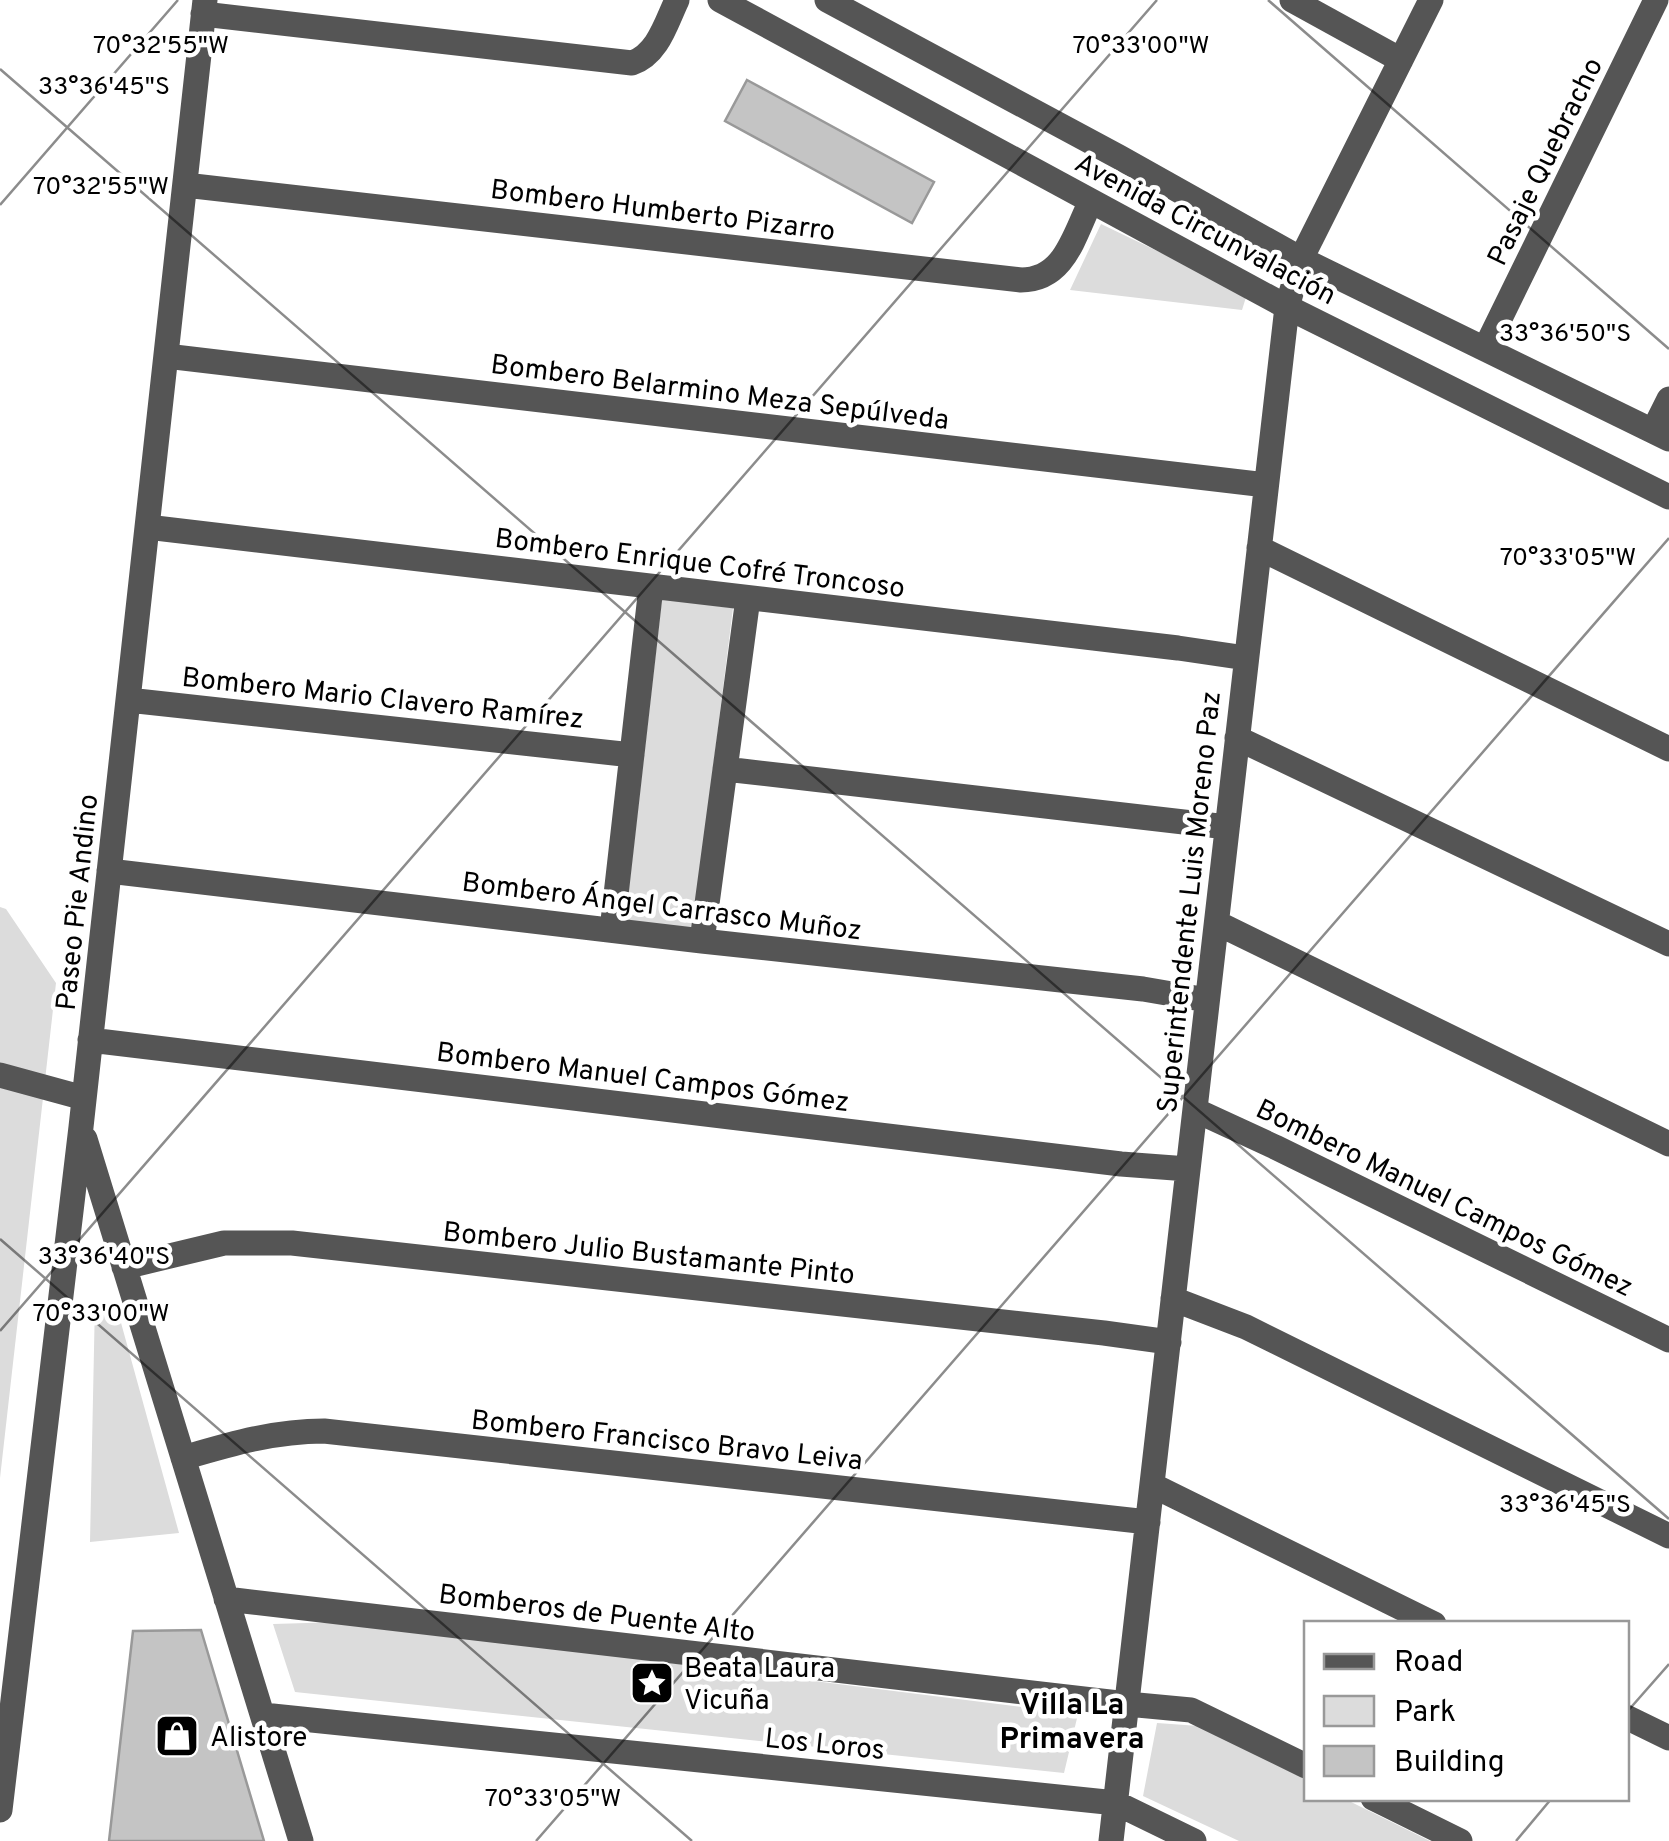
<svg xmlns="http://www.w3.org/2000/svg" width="1669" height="1841" font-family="Overpass,sans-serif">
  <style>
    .green { fill: #dcdcdc }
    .building { fill: #c4c4c4; stroke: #999; stroke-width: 2.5 }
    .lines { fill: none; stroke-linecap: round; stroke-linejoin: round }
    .minor { stroke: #555; stroke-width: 25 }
    .ticks { fill: none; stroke: #000; stroke-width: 2.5; stroke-opacity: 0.45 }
    .labels { text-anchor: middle; stroke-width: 9; stroke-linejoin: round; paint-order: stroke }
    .street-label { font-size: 28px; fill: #000; stroke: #fff }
    .poi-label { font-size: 28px; fill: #000; stroke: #fff; text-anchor: start }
    .neighbourhood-label { font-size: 30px; font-weight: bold; fill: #000; stroke: #fff }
    .ticks-label { font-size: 25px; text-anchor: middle; fill: #000; stroke: #fff; stroke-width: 9; stroke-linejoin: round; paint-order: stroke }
  </style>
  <rect width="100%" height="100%" fill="#fff"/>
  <!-- green -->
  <path class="green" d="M1101,224l146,70 -5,16 -172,-20z
    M662,599l71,9 -40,321 -68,-8z
    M0,907l6,2 50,74 -56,495z
    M95,1301h20l64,232 -89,9z
    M341,1622l737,92 -14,59 -769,-81 -22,-68z
    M1157,1723l42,3 107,53v19l39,1 85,42h-191l-96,-45z"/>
  <!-- building -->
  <path class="building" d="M747,80l187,102 -22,41 -187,-102z
    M201,1630l63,211h-155l24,-210z"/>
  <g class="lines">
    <!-- minor -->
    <path class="minor" d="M720,0l567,307 382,190
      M827,0l292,157 182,102 368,180
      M1292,0l109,60
      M203,14l429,49c26,-9 34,-40 45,-63
      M185,185l836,95c44,0 53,-45 70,-79
      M1485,349l171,-349
      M166,356l1100,129
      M1653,431l16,-32
      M147,527l1031,121 68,10
      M1259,548l410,201
      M128,700l504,55
      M1237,738l432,206
      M725,769l502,58
      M109,871l593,70 441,48 64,11
      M1217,923l452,221
      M612,930l39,-343
      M702,941l46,-343
      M90,1040l1031,124 67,5
      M0,1075l84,23
      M1195,1110l80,37 394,193
      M85,1139l216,702
      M124,1267l100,-24h68l812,90 65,9
      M1173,1299l73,28 423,209
      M183,1458c48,-14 91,-27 141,-27l824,91
      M1152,1485l282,139
      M226,1599l901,105 64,6 115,56
      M263,1715l853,88 78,38
      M1626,1717l43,21
      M1373,1798l87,43
      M0,1810l81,-683 124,-1127
      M1111,1841l176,-1534 14,-48 130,-259"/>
  </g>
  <!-- ticks -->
  <path class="ticks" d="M1268,0l401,349M0,69l1669,1450M0,205l178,-205M0,1239l692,602M0,1331l1157,-1331M1626,1713l43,-49M536,1841l1133,-1303M1516,1841l36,-43"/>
  <!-- icons -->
  <defs>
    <symbol id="sight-square" viewBox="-11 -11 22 22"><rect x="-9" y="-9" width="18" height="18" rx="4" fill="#000" stroke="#fff"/><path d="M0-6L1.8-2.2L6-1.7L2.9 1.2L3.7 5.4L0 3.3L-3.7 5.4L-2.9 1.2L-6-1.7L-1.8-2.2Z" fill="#fff"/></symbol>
    <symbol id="shop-square" viewBox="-11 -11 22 22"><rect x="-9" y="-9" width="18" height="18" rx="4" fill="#000" stroke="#fff"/><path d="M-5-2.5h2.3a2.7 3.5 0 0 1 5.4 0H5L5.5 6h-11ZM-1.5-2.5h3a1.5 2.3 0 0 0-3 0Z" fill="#fff"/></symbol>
  </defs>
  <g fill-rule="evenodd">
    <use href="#sight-square" x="627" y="1658" width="50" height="50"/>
    <use href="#shop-square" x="152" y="1711" width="50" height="50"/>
  </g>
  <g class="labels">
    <!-- street labels -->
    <g class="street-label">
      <text transform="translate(1544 161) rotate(-64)" y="10">Pasaje Quebracho</text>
      <text transform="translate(663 209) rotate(7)" y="10">Bombero Humberto Pizarro</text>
      <text transform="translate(1206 228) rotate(28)" y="10">Avenida Circunvalación</text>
      <text transform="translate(720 391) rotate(7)" y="10">Bombero Belarmino Meza Sepúlveda</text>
      <text transform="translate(700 562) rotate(7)" y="10">Bombero Enrique Cofré Troncoso</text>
      <text transform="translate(383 697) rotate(6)" y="10">Bombero Mario Clavero Ramírez</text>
      <text transform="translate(76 902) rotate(-84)" y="10">Paseo Pie Andino</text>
      <text transform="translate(1188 902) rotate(-84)" y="10">Superintendente Luis Moreno Paz</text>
      <text transform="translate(662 905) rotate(7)" y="10">Bombero Ángel Carrasco Muñoz</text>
      <text transform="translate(643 1076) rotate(7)" y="10">Bombero Manuel Campos Gómez</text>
      <text transform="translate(1445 1197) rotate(26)" y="10">Bombero Manuel Campos Gómez</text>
      <text transform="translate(649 1252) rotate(6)" y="10">Bombero Julio Bustamante Pinto</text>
      <text transform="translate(667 1439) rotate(6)" y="10">Bombero Francisco Bravo Leiva</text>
      <text transform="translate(597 1612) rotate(7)" y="10">Bomberos de Puente Alto</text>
      <text transform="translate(825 1743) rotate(6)" y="10">Los Loros</text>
    </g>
    <!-- poi labels -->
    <g class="poi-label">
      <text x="684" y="1677">Beata Laura<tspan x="684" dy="32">Vicuña</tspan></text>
      <text x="210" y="1746">Alistore</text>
    </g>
    <!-- neighbourhood labels -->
    <g class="neighbourhood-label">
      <text x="1072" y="1714">Villa La<tspan x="1072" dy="34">Primavera</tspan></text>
    </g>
  </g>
  <g class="ticks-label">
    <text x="161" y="53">70°32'55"W</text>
    <text x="1141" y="53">70°33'00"W</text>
    <text x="104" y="94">33°36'45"S</text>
    <text x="101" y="194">70°32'55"W</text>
    <text x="1565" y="341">33°36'50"S</text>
    <text x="1568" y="565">70°33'05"W</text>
    <text x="104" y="1264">33°36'40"S</text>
    <text x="101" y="1321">70°33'00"W</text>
    <text x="1565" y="1512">33°36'45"S</text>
    <text x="553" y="1806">70°33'05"W</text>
  </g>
  <!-- legend -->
  <rect x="1304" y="1621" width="325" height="180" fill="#ffffff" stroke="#999999" stroke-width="2.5"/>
  <rect x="1324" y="1654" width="50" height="15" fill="#555555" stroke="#999999" stroke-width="2.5"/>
  <text x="1394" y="1671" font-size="30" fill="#000000">Road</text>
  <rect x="1324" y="1696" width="50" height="30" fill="#dcdcdc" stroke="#999999" stroke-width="2.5"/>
  <text x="1394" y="1721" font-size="30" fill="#000000">Park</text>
  <rect x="1324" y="1746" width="50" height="30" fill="#c4c4c4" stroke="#999999" stroke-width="2.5"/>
  <text x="1394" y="1771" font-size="30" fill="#000000">Building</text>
</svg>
